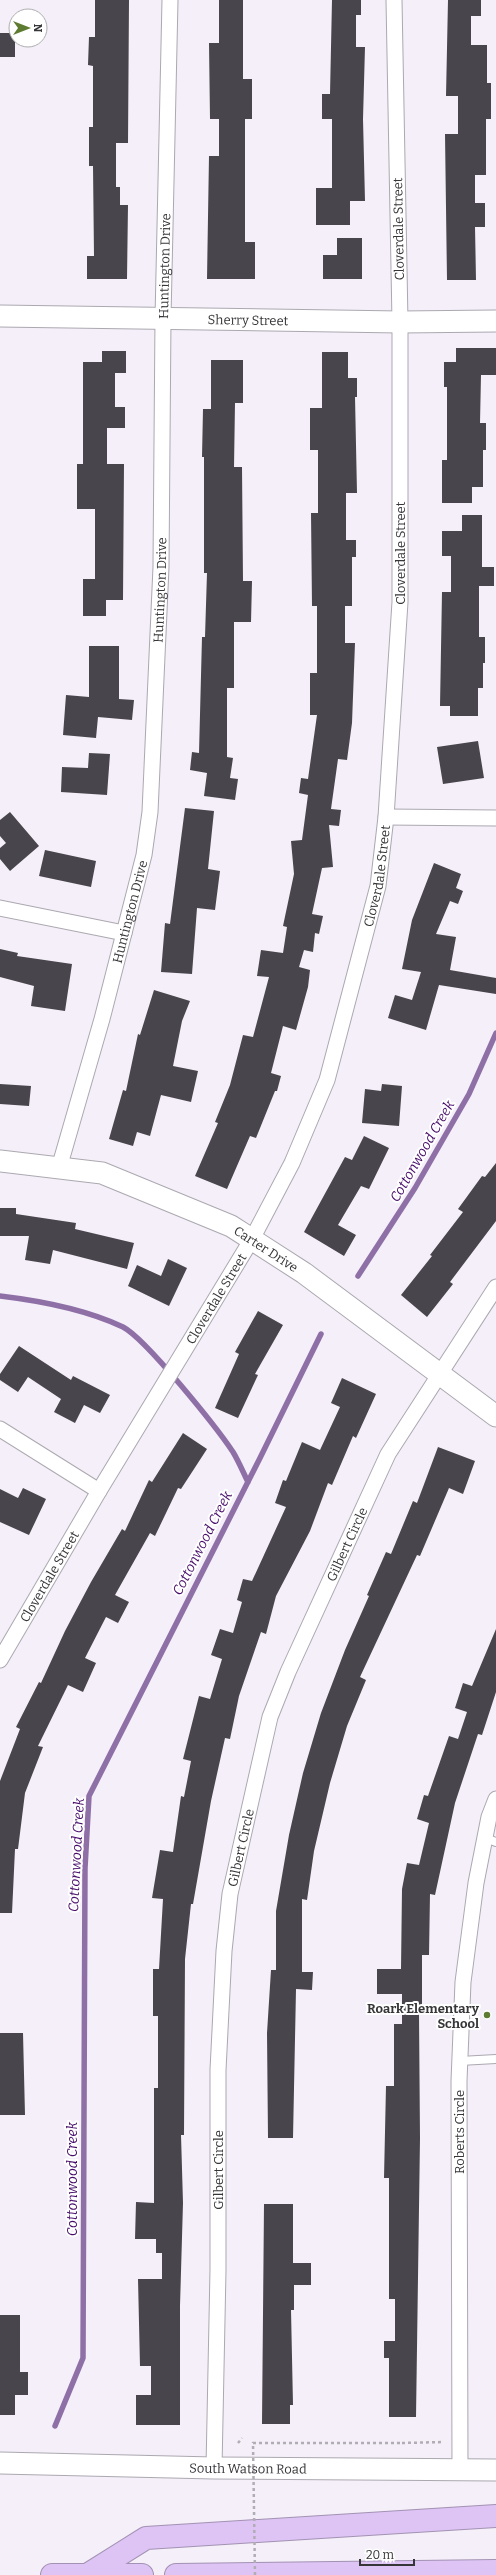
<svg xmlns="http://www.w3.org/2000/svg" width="496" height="2575" font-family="Bitter,serif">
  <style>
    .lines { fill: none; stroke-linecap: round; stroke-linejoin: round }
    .stream { stroke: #8e70a7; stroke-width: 5.5 }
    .building { fill: #49454c }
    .lane-casing { stroke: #aca8b0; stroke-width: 10 }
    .street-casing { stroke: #aca8b0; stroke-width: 17 }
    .secondary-casing { stroke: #aca8b0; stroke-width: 23 }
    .highway-casing { stroke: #a392b3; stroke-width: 24 }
    .path { stroke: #b1adb4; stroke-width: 2.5; stroke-dasharray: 3 3; stroke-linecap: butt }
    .lane { stroke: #fff; stroke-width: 8 }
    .street { stroke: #fff; stroke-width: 15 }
    .secondary { stroke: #fff; stroke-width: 21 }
    .highway { stroke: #ddc4f5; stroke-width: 22 }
    .path-bridge { stroke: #b1adb4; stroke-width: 2.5; stroke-dasharray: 3 3; stroke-linecap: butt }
    .poi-dot { fill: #5e7c31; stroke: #fff; stroke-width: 1.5 }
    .labels { text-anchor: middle; stroke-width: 4; stroke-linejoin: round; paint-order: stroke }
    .street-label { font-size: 13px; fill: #363538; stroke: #fff }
    .poi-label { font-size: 13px; font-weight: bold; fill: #363538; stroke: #fff; text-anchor: end }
    .water-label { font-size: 14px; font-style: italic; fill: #470c6a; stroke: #fff }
  </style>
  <rect width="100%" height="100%" fill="#f4eff8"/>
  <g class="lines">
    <!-- stream -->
    <path class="stream" d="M358,1276l57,-88 54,-94 27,-61
      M0,1296c42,5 85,13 123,31 23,12 94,101 110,125 6,10 10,20 15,30
      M55,2426l28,-68 2,-490 4,-72 171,-338 61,-124"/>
  </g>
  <!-- building -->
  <path class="building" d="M95,0h34l-1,143h-12v44h4v18h8l-1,74h-40v-23h7l-1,-90h-4v-39h4v-61l-5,-1 1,-28h6z
    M219,0h24v79h9v40h-7v123h10v37h-48l2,-123h10v-37h-9l-1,-76h10z
    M332,0h29v15h-5v32h9l-2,72 2,82h-15v24h-34v-37h16v-69h-10v-25h8z
    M448,0h33v16h-10v29h16v38h4v36h-5v56h-11v28h10v24h-10l1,53h-29l-2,-146h13v-38h-12z
    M0,33h15v24h-15z
    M337,238h25v41h-39v-24h14z
    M456,348h40v27h-15l-1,48h6v27h-3v37h-11v16h-30v-43h5v-73h-3v-25h12z
    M102,351h24v22h-11v34h10v21h-18v36h17l-1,136h-17v16h-23v-37h12v-70h-18v-45h6v-102h19z
    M322,352h26v26h9v19h-2l2,96h-11v47h10v17h-4v49h-7v37h10l-3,80 -5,37 -9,-1 -7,50 10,1 -2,16 -10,-1 4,42 -11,1 -10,46 11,2 -4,18 -4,-1 -2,19 -9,-2 -5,17 11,3 -2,17 -12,43 -13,-4 -12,47 10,3 -4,15h-2l-19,47 -6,-2 -23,53 -32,-13 23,-53 -3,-1 15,-37 13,-50 10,2 16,-60 -12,-1 4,-26 22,3 4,-26 -4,-1 11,-52 -3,-33 11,-1 6,-45 -9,-2 2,-15 7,1 9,-64h-7v-42h7v-67h-5l-1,-93h7v-63h-8v-42h12z
    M211,360h32v43h-8l-1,64h8l1,114h9l-1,41h-17v66h-7v69l6,1 -3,20 8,1 -3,21 -31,-4 3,-23 -17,-3 2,-18 7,1 3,-116h3l2,-64h-3v-116h-2l1,-48h8z
    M462,515h20v52h12v19h-15v51h6v26h-2v25h-5v28h-28v-10h-10l2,-114h9v-36h-9v-25h20z
    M89,646h30v53l15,1 -2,20 -34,-3 -2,21 -33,-3 3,-40 23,2z
    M478,741l6,37 -41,6 -6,-37z
    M89,753l21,1 -3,41 -46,-3 1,-25 26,1z
    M185,808l29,3 -6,58 12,2 -5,39 -18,-2 -5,66 -31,-2 4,-49 5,1z
    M10,812l29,34 -29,25 -10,-12v-11l6,-5 -6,-7v-16z
    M45,850l51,11 -5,26 -52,-11z
    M434,863l27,11 -5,14 7,3 -5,13 -8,-3 -14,33 20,3 -6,33 46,8v16l-57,-9 -13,45 -38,-12 7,-23 17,5 9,-28 -19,-3 10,-49z
    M0,949l18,4 -1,3 55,8 -7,47 -34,-5 3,-20 -34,-9z
    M154,990l36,11 -8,20 -9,45 25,5 -7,31 -30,-7 -11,41 -13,-4 -4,14 -24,-7 14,-49 3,1 12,-57 2,1z
    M0,1084l31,2 -2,20 -29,-2z
    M382,1084l20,2 -3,40 -37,-3 3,-34 16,2z
    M364,1136l25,12 -20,41 -8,-3 -23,39 18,10 -12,21 -40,-24 41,-75 7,3z
    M496,1163v58l-46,61 3,2 -26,33 -26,-22 31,-39 -2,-1 33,-43 -5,-3 24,-33 3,1z
    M0,1208h16v6l60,9 -1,6 59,14 -7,26 -74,-19 -3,14 -25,-4 4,-24h-29z
    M168,1259l19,9 -18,38 -41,-20 9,-21 24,11z
    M258,1311l25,14 -28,49 3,1 -20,43 -23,-10 24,-54 -4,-2z
    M19,1346l52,34 2,-4 37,19 -10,18 -16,-8 -9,18 -21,-11 7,-13 -33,-22 -10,15 -18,-12v-6z
    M342,1378l34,16 -20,44 -3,-2 -21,49 -4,-2 -18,48 -34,65 -10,38 -5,-2 -22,64 -9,43 -5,-1 -14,63 -18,103h-2l-6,55 -1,176h-3l2,68 -3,103v119h-44v-30h15v-29h-11l-2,-87h24v-26h-6v-14h-21l1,-37 18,1v-115h4v-72h-5v-47h6l4,-70 -11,-1 8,-48 13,2 8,-56 3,1 7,-36 -8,-2 16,-63 11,3 12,-40 -11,-4 9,-26 13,4 9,-31 -5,-2 6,-21 9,2 34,-74 -11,-4 8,-23 3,1 16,-39 18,8 20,-43 -9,-4z
    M183,1433l24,16 -26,40 -3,-1 -23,48 -5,-3 -35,62 14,7 -11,21 -12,-6 -21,41 11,5 -13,29 -15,-7 -30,61 5,1 -18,46 -7,56h-3l-3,64h-12v-132l20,-52 -4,-2 23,-45 2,1 24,-52 26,-49 31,-53 3,2 24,-51 3,2z
    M438,1447l37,14 -12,33 -14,-6 -29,68 -3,-1 -57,122 6,3 -19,46 -17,57 -16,68 -7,49 -5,-1v73h11l-1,18 -16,-1 -3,149h-25l-1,-105 4,-63h5v-59l13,-76 14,-62 18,-60 24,-63 24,-54 -2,-1 19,-43 5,2 22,-53 4,2z
    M23,1488l23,11 -17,36 -29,-13v-33l18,9z
    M496,1629v63l-14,43 -4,-1 -23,69 -20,92 -5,-1 -1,61h-7v58h-3l1,125 -4,279h-27v-59h-5v-17h11v-42h-6v-121h-5l2,-92h8v-62h8v-30h-25v-25h24l1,-80 5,-26 12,2 10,-42 -12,-4 7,-24 4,1 21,-60 9,3 9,-27 -12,-4 8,-25 9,3z
    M0,2033h23l2,82h-25z
    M264,2204h29v59h18v22h-17v25h-3l2,95h-3v19h-28z
    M0,2315h20v57h8v23h-13v20h-15z"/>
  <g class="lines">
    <defs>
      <path id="lane" d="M485,1838l11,4
        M460,2061l36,-2"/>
      <g id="street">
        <path d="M386,817l110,1"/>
        <path d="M0,908l124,25"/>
        <path id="s1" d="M59,1168l43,-149 42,-164 6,-43 11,-245 2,-249 7,-318"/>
        <path d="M0,1429l99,62"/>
        <path id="s2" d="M0,1660l99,-169 153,-252 40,-76 35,-83 51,-194 8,-69 14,-215v-280l-6,-322"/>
        <path id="s3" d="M214,2468l4,-198v-200l6,-119 6,-57 40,-177 18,-45 100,-218 108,-167"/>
        <path d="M460,2469l-1,-388 4,-99 13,-99 13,-66 7,-18"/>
      </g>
      <g id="secondary">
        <path id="s4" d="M0,316l400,6 96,-1"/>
        <path id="s5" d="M0,1161l102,12 129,53 73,47 192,143"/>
        <path id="s6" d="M0,2463l214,5 282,2"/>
      </g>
      <path id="highway" d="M52,2575h90
        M87,2575l59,-37 350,-22
        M176,2575l320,-4"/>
    </defs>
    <!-- lane casing -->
    <use href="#lane" class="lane-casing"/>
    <!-- street casing -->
    <use href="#street" class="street-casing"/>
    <!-- secondary casing -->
    <use href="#secondary" class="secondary-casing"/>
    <!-- highway casing -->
    <use href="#highway" class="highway-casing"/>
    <!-- path -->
    <path class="path" d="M238,2443l4,-5
      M402,2443l42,-1"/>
    <!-- lane -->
    <use href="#lane" class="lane"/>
    <!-- street -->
    <use href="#street" class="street"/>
    <!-- secondary -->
    <use href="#secondary" class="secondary"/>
    <!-- highway -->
    <use href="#highway" class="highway"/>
    <!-- path-bridge -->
    <path class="path-bridge" d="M255,2575l-2,-132h149"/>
  </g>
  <!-- markers -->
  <circle class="poi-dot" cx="487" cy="2015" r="4"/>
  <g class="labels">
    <!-- street labels -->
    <g class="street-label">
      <text transform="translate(398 229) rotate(-91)" y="5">Cloverdale Street</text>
      <text dy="5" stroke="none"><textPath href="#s1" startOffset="914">Huntington Drive</textPath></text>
      <text dy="5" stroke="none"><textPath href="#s4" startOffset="248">Sherry Street</textPath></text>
      <text dy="5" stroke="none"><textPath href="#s2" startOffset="1201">Cloverdale Street</textPath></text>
      <text dy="5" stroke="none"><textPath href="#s1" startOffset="590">Huntington Drive</textPath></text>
      <text dy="5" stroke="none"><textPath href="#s2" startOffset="877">Cloverdale Street</textPath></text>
      <text dy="5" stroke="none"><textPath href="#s1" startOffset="266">Huntington Drive</textPath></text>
      <text dy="5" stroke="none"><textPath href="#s5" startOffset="284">Carter Drive</textPath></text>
      <text dy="5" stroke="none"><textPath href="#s2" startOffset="421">Cloverdale Street</textPath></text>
      <text dy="5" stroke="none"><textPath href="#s3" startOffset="945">Gilbert Circle</textPath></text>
      <text dy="5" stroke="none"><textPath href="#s2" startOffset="97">Cloverdale Street</textPath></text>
      <text dy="5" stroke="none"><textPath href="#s3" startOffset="622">Gilbert Circle</textPath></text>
      <text transform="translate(459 2132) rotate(-90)" y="5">Roberts Circle</text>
      <text transform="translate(218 2170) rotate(-90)" y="5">Gilbert Circle</text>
      <text dy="5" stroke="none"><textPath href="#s6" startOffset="248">South Watson Road</textPath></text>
    </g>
    <!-- poi labels -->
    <g class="poi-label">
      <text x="479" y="2013">Roark Elementary<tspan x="479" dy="15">School</tspan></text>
    </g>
    <!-- water labels -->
    <g class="water-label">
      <text transform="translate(422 1151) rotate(-60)" y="5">Cottonwood Creek</text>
      <text transform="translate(202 1543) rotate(-63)" y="5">Cottonwood Creek</text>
      <text transform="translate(76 1855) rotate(-87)" y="5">Cottonwood Creek</text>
      <text transform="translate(72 2179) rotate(-90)" y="5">Cottonwood Creek</text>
    </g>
  </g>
  <!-- north arrow -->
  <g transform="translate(28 28) rotate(90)"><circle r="19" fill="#ffffff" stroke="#afaeaf"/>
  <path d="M0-3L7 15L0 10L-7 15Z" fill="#5e7c31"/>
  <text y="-6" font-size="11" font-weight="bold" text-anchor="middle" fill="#363538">N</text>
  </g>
  <!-- scale -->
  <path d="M360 2559v6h54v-6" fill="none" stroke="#363538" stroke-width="2"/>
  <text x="366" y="2559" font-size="12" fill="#363538" stroke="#ffffff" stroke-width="3" paint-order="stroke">20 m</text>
</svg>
